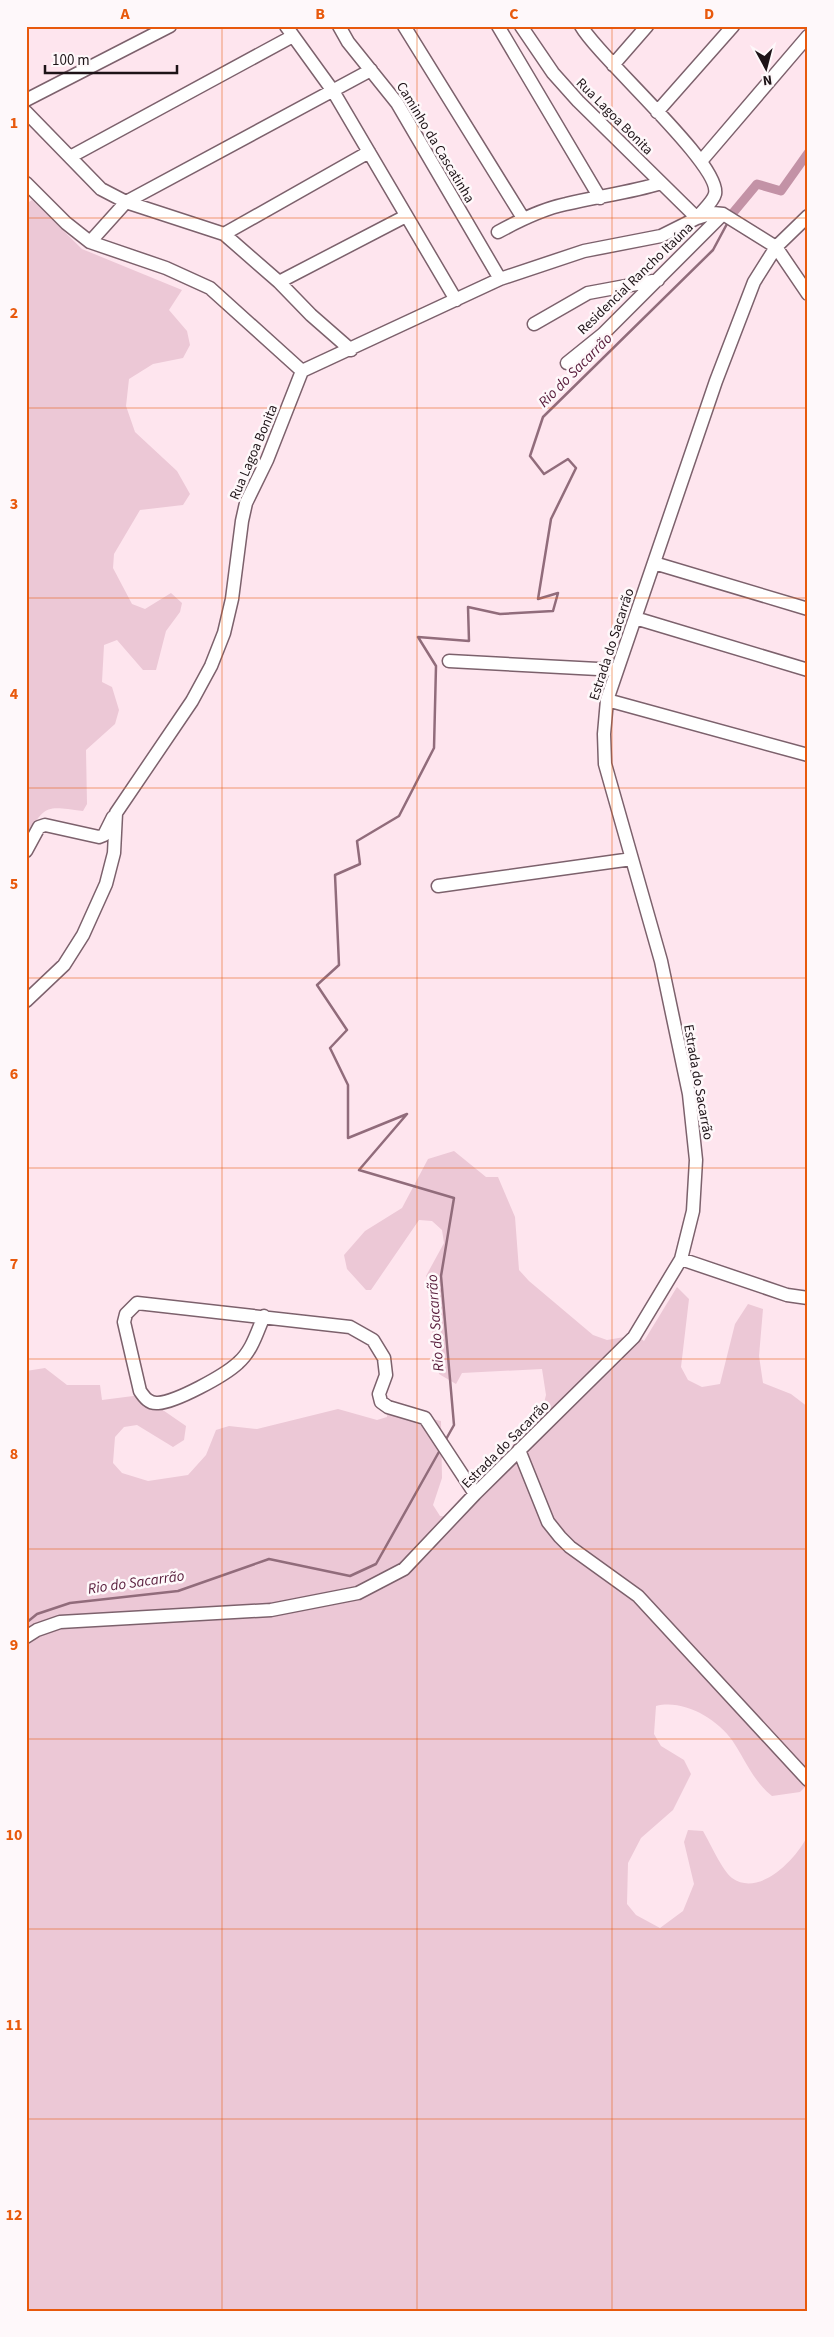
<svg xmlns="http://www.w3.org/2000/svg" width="834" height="2337" font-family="'Source Sans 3',sans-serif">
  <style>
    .green { fill: #ecc8d6 }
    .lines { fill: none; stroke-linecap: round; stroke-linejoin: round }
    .stream { stroke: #916c7b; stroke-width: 2.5 }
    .canal { stroke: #c392a6; stroke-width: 9 }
    .minor-casing { stroke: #7c616c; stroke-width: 15 }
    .minor { stroke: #fff; stroke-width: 12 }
    .grid { fill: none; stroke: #e8590c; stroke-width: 1; stroke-opacity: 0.55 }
    .labels { text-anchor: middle; stroke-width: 5; stroke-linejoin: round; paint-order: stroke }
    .street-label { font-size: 14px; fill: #1d1317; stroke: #fef8fa }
    .water-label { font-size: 15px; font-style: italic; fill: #571b3a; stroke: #fef8fa }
    .neatline { fill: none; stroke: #e8590c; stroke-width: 2 }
    .grid-label { font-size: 16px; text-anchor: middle; font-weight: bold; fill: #e8590c }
  </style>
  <rect width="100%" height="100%" fill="#fee5ee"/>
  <!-- green -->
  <path class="green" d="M32,200l50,49 100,41 -13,20 18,21 3,14 -7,13 -30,6 -24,15 -3,27 9,26 42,39 13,23 -7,11 -43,5 -26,44 -1,14 19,36 13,5 26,-16 11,10 -2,9 -14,19 -10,39h-13l-26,-30 -13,5 -2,37 10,5 7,23 -4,14 -29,26 1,54 -4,7c-37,-5 -37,-7 -57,25v-632z
    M454,1151l32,26h12l17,40 4,53 10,11 64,54 14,5 29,-5 8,6 33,-54 12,12 -8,68 7,13 14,7 18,-3 15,-60 13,-20 15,5 -4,47 4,27 28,11 17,13v377l-8,8 -28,4c-19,-15 -27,-37 -40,-56 -16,-22 -49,-41 -76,-34l-2,28 7,12 23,14 7,14 -18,36 -32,28 -13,25 -1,41 9,11 24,13 23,-17 11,-27 -10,-42 4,-12 15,1c7,12 19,39 29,47 28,20 65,-20 76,-43v476h-782v-940l19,-3 22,17h33l2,15 39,-5 45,31 -2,14 -11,7 -36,-22 -13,2 -9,10 -2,26 9,10 26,8 40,-6 18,-20 10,-25 13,-4 28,3 81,-20 39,11 10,-3 1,-8 53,12 1,57 -9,27 7,11 14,1 85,-94 7,-28 -4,-26 -80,4 -6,11 -17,-10 -7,-41 5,-41 -11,-16 18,-33 -2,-13 -10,-9 -13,-1 -48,70h-5l-19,-21 -3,-14 21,-24 37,-23 26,-49z"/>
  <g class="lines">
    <!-- stream -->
    <path class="stream" d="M445,1441l9,-16 -13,-149 13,-78 -95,-28 48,-56 -59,24v-53l-18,-37 17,-18 -30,-45 22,-20 -4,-90 25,-11 -3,-23 42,-25 35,-68 2,-82 -18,-29 51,4 -1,-34 32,7 53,-3 5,-18 -20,6 13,-80 25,-51 -8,-9 -24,15 -14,-18 13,-39 170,-167 15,-28
      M26,1623l11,-9 33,-11 108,-12 91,-32 81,17 26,-12 64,-114"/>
    <!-- canal -->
    <path class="canal" d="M732,214l25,-30 24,7 27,-38"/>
    <defs>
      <path id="minor" d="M286,26l47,65 123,209
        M339,26l9,16 49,61 103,176
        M404,26l119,192
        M498,26l102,172
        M521,26l32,47 25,28 119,117c5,-7 16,-16 18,-24 7,-29 -115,-135 -134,-168
        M613,65l34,-39
        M26,100l144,-74
        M26,112l75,77 25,13 98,32 55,48 32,33 40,35
        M657,112l76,-86
        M70,157l223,-121
        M702,160l106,-124
        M26,183l40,40 24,19 76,26 44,20 92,83
        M498,232c22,-12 44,-23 68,-28 32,-8 63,-11 95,-21
        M224,234l145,-82
        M90,242l36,-40 245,-132
        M279,282l127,-66
        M534,324l54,-31 70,-13
        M567,363l36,-29 120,-120
        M654,563l154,46
        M635,618l173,52
        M449,661l168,9
        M607,700l201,55
        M26,851l13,-24 6,-2 54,12 5,-2 9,-18
        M438,886l194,-27
        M26,1001l38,-36 19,-30 23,-51 8,-31 2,-40 76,-112 19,-35 13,-33 8,-34 10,-78 4,-18 21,-43 35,-89 198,-92 84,-28 77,-15 36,-18 16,-5 10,1 53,33 32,47
        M681,1259l106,36 21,3
        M264,1316c-7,16 -12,35 -26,47 -14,13 -62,39 -80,40 -9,1 -14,-6 -18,-12l-16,-69 2,-8 11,-11 213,24 23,13 11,18 2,17 -7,19 2,8 7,5 37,11 50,76
        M519,1450l29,72 12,15 10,10 68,49 170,184
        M26,1637l11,-7 23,-8 211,-12 87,-17 46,-24 71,-75 159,-157 47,-78 12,-48 3,-51 -7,-66 -28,-133 -56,-197 -1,-30 3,-34 109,-319 38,-99 22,-35 32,-31"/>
    </defs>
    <!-- minor casing -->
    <use href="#minor" class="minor-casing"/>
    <!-- minor -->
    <use href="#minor" class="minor"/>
  </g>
  <!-- grid -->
  <path class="grid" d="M222,26v2285M417,26v2285M612,26v2285M26,218h782M26,408h782M26,598h782M26,788h782M26,978h782M26,1168h782M26,1359h782M26,1549h782M26,1739h782M26,1929h782M26,2119h782"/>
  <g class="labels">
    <!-- street labels -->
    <g class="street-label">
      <text transform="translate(615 116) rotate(45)" y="5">Rua Lagoa Bonita</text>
      <text transform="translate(436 142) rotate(59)" y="5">Caminho da Cascatinha</text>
      <text transform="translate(635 278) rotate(-44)" y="5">Residencial Rancho Itaúna</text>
      <text transform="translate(253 452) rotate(-67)" y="5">Rua Lagoa Bonita</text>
      <text transform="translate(611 644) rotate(-72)" y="5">Estrada do Sacarrão</text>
      <text transform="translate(699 1082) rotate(80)" y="5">Estrada do Sacarrão</text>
      <text transform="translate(505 1444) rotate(-45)" y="5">Estrada do Sacarrão</text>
    </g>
    <!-- water labels -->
    <g class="water-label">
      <text transform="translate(575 370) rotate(-45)" y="5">Rio do Sacarrão</text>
      <text transform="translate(435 1323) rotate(-94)" y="5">Rio do Sacarrão</text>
      <text transform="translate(136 1582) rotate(-8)" y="5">Rio do Sacarrão</text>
    </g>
  </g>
  <!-- border -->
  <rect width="834" height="2337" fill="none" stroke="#fef8fa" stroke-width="55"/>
  <!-- north arrow -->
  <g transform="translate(766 68) rotate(173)" stroke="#fef8fa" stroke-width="4" paint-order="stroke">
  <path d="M0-4L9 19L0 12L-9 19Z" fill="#1d1317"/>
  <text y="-8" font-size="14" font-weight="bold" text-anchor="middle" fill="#1d1317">N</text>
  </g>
  <!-- scale -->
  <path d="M45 65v8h132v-8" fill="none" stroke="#1d1317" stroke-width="2.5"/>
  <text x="52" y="65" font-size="15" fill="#1d1317" stroke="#fef8fa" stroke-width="4" paint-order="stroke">100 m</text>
  <rect x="28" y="28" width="778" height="2282" class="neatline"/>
  <g class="grid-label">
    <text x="125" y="19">A</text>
    <text x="320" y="19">B</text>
    <text x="514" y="19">C</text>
    <text x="709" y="19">D</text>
    <text x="14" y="128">1</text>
    <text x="14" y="318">2</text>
    <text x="14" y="509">3</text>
    <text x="14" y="699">4</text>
    <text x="14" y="889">5</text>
    <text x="14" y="1079">6</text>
    <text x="14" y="1269">7</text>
    <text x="14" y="1459">8</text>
    <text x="14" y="1650">9</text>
    <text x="14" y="1840">10</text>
    <text x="14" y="2030">11</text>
    <text x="14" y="2220">12</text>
  </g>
</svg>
